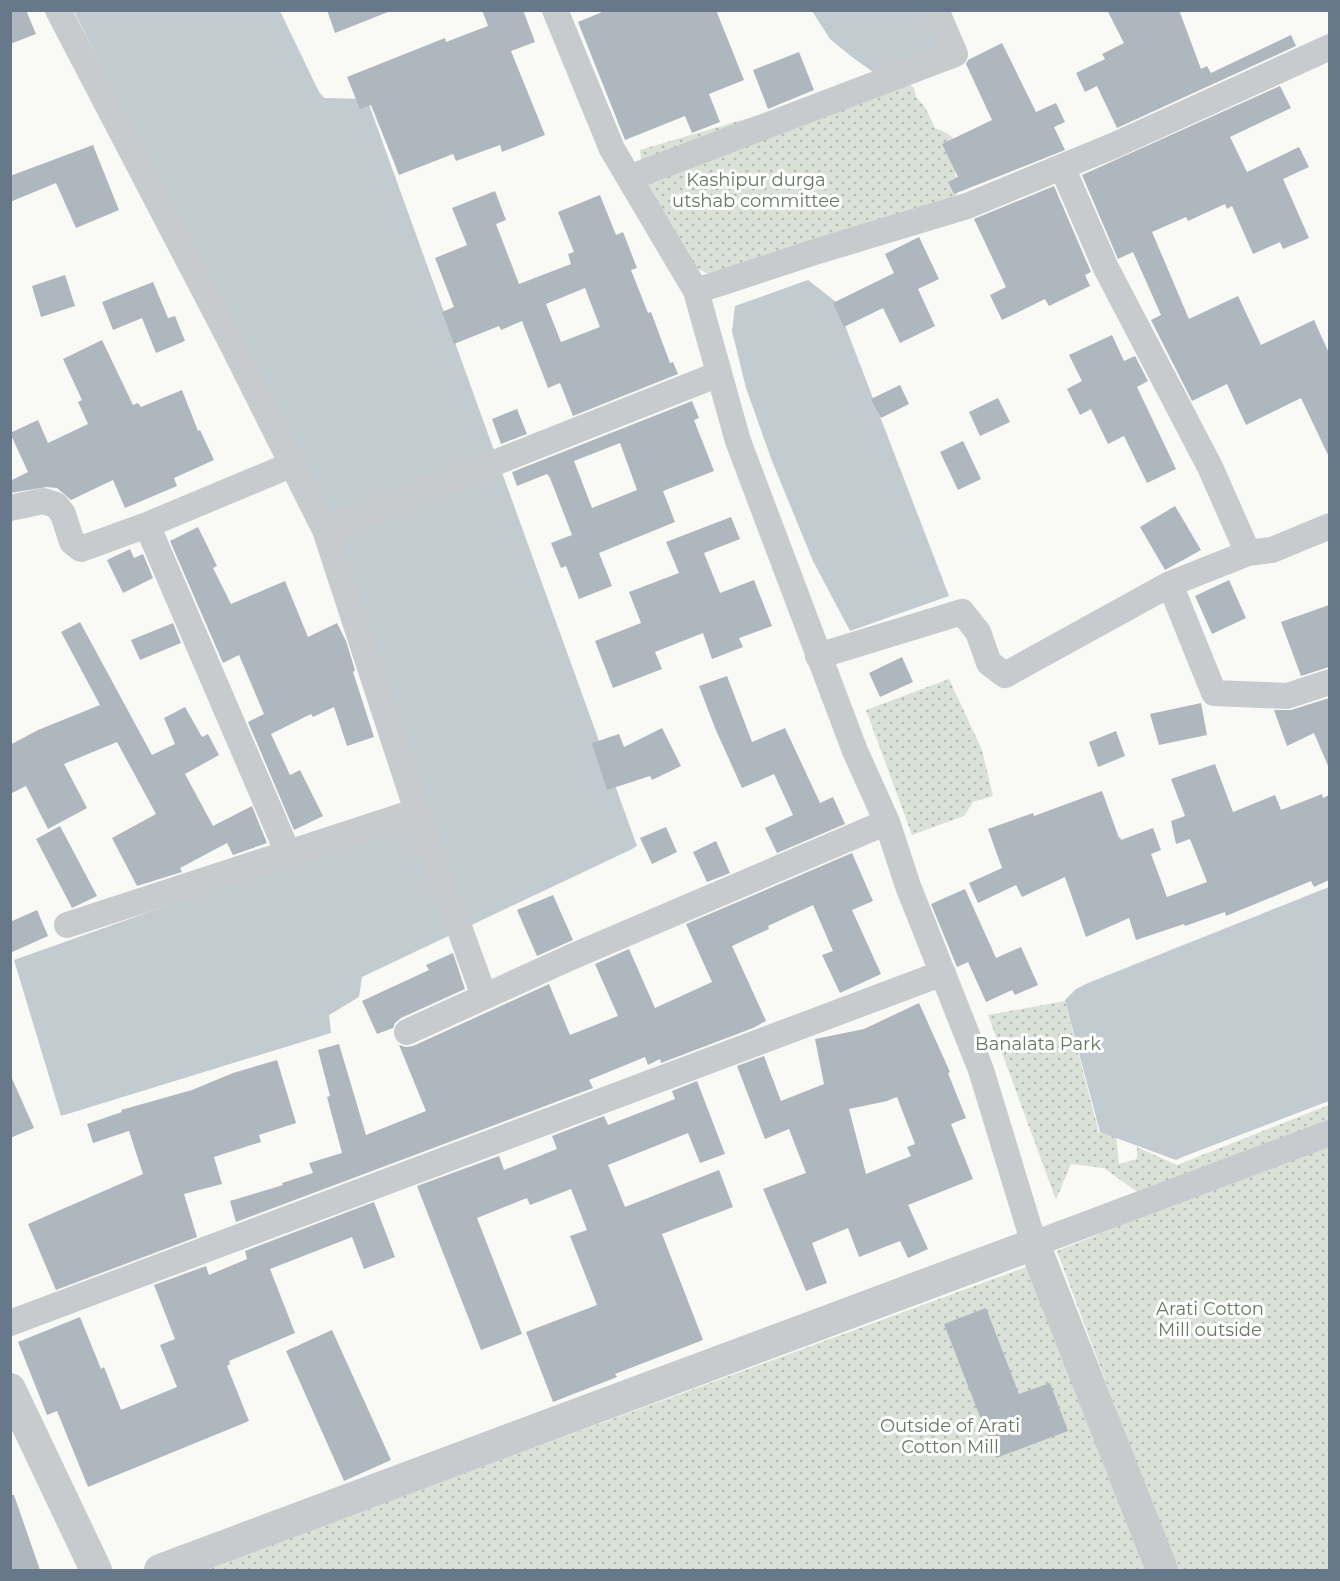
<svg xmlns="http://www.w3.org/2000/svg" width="1340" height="1581" font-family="Montserrat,sans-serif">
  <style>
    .park { fill: url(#park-dots) }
    .water { fill: #c1cbd0 }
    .building { fill: #afb7be; fill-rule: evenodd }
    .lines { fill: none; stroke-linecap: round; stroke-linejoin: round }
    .minor { stroke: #c7cbce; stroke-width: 26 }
    .tertiary { stroke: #c7cbce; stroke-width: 32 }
    .labels { text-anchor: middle; stroke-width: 6; stroke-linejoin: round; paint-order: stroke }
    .park-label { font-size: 18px; fill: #667a62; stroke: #fff }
  </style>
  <defs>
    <pattern id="park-dots" width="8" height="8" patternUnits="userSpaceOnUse" patternTransform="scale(1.5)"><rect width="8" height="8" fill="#dae1d7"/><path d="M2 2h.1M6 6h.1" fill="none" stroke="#b5bbb4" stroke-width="1.8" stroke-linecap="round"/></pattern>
  </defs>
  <rect width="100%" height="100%" fill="#f9f9f6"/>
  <!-- park -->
  <path class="park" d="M899,74l15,14 2,9 9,10 10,21c27,11 20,13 20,38 -1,8 3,16 4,24l-7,13 -243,71 -18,-8 -19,-42 -12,-15 -17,-34 -3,-25z
    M949,679l33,71 11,46 -20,6 -9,14 -52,19 -46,-125z
    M1065,1001l34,132 10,-4 7,5 3,30 18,-5v-12l40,18 152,-60v20l-189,69 -36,-26 -33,-4 -15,36 -68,-185z
    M1329,1141v429h-153l-119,-319z
    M1026,1267l123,303h-948z"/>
  <!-- water -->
  <path class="water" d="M74,11h206l39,81 5,6 43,1 270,747 -7,4 -268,127 -3,20 -30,18 2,18 -270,83 -47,-156 416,-148 -132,-352z
    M812,11h136l11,21 -30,20 -56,20 -21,-15 -22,-18z
    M808,280l28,22 113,294 -99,35 -37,-70 -41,-100 -26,-73 -14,-57 3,-25z
    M1329,887v214l-144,55 -9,4 -76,-28 -35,-132 11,-11 12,-6z"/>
  <!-- building -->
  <path class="building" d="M10,10h16l10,24 -26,10z
    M327,10h61v2l-53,21z
    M482,10h41l12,32 -24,9 34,84 -43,17 -2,-7 -44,16 -3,-7 -54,21 -28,-70 -11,4 -13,-32 98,-39 1,4 42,-16z
    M607,10h109l28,70 -35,14 11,28 -28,11 -7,-17 -60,24 -47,-118z
    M1107,10h72l22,59 6,-3 4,7 80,-38 5,11 -179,82 -20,-42 -12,6 -9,-19 29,-14 -3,-5 22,-11z
    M1002,43l34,69 20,-9 9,19 -11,5 11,23 -111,44 -6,-12 10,-5 -16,-33 50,-24 -26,-56 2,-4z
    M799,52l15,38 -46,19 -15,-39z
    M1280,86l11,22 -61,29 17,35 52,-25 10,20 -26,12 26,59 -26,11 -3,-7 -27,12 -21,-48 -5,3 -2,-5 -37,17 -2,-4 -34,15 37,87 49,-23 23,49 53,-25 15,33v104l-28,-59 -55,27 -19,-41 -35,17 -41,-81 10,-5 -28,-63 -15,7 -36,-84z
    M93,145l26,65 -43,18 -20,-45 -46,19v-26z
    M1054,186l37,86 -6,3 5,11 -41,20 -4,-7 -43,21 -12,-25 16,-8 -32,-68z
    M495,191l11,29 -10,4 23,60 52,-20 -3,-10 6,-2 -16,-40 42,-17 16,40 7,-3 14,36 -6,2 17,43 3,-1 19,51 3,-1 5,12 -105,42 -13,-33 -12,5 -26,-67 -21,9 -2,-4 -45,18 -12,-32 12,-5 -19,-49 32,-13 -15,-37zM585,288l15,39 -39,15 -15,-38z
    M919,237l20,42 -21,10 17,37 -35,17 -17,-35 -39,19 -11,-24 61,-30 -9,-19z
    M65,275l10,31 -34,11 -9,-31z
    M153,282l15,36 7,-2 10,25 -29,12 -14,-35 -29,12 -11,-28z
    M1112,335l12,26 11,-5 13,25 -11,6 39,82 -29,14 -23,-47 -16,8 -17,-35 -11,6 -13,-26 15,-8 -13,-26z
    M102,340l31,65 5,-2 3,4 41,-17 16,41 2,-1 14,30 -40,18 3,8 -52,22 -12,-28 -42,20 -14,-12 -10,-1 -37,6v-12l18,-9 -18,-39 28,-13 10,23 40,-19 -10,-22 4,-2 -19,-41z
    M900,385l9,19 -28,14 -10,-19z
    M998,398l12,24 -30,14 -11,-24z
    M692,401l7,17 -5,2 20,51 -51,20 12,31 -76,31 13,33 -33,13 -13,-33 -5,2 -10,-25 21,-8 -22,-57 -3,-4 -30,12 -5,-14zM620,443l17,47 -45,18 -18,-47z
    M517,409l10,25 -26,10 -9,-25z
    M963,441l18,38 -23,11 -18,-38z
    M1175,506l26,44 -36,20 -25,-43z
    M731,517l9,22 -36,14 16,40 34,-13 18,46 -33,12 4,9 -31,12 -9,-26 -48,19 7,17 -49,19 -18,-47 46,-18 -12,-31 50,-19 -13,-31z
    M198,527l19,39 -4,2 18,36 54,-23 23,56 29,-14 9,18 9,29 -2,2 21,65 -27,9 -13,-39 -21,10 -2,-3 -40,20 19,41 10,-5 23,46 -29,14 -46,-108 16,-8 -25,-59 -16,8 -53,-122z
    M130,549l4,9 9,-4 10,24 -30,15 -16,-33z
    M1229,580l17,38 -34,16 -17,-38z
    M1329,605v62l-28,9 -20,-54z
    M80,622l72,133 23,-11 -11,-26 21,-11 17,30 6,-3 11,21 -34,19 28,52 39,-20 15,37 -34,12 -6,-12 -47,25 2,4 -45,14 -25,-48 44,-24 -39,-72 -53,22 23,44 -39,21 -22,-43 -16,8v-49l28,-15 62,-25 -39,-73z
    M173,623l8,20 -41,17 -9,-20z
    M902,657l11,25 -33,15 -11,-24z
    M727,676l25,66 33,-14 35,75 13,-6 12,27 -68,29 -12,-25 28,-13 -19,-41 -32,14 -27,-60 -16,-42z
    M1329,698v70l-15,-35 -27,13 -13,-36h17z
    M1201,703l6,32 -48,10 -9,-31z
    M662,728l19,38 -29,14 -2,-4 -43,14 -15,-47 27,-9 5,13z
    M1116,731l9,25 -27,11 -9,-25z
    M1215,764l18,48 42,-17 6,15 41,-16 1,4 6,-3v85l-15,7 -3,-6 -85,35 -1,-4 -40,14 -1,-2 -48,16 -7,-22 -43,19 -21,-60 -43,20 -6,-12 -38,18 -9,-20 33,-15 -14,-39 45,-16 1,3 68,-25 17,47 1,-1 1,3 32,-12 8,22 -10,4 16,43 40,-15 -17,-43 -14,5 -5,-23 14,-5 -14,-37z
    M60,826l37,70 -25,12 -36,-69z
    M666,827l11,25 -25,12 -12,-26z
    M716,841l14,32 -23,9 -14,-30z
    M852,853l21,48 -21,9 29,64 -41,19 -18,-38 11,-4 -20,-46 -45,21 1,3 -37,17 34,75 -13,7 -92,35 -1,-4 -12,6 -3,-8 -56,23 4,8 -357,134 -6,-21 53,-16 -1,-2 31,-10 -4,-10 33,-10 -15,-56 3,-1 -12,-46 21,-6 27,91 60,-24 -27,-66 7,2 7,-1 136,-62 21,51 48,-19 -23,-52 34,-15 26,59 57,-26 -26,-58z
    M965,889l31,69 25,-11 17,38 -23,10 -3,-5 -26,12 -18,-40 -11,5 -26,-63z
    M553,895l20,45 -36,16 -20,-46z
    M37,910l11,26 -38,17v-31z
    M453,953l12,36 -64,29 -6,5 -2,5 -16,6 -15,-33 67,-31 -3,-5z
    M919,1003l31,69 -2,1 18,45 -15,6 22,55 -65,26 20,44 -20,9 -8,-17 -41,16 -11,-29 -36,15 15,40 -21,8 -43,-102 43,-16 -17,-44 -24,10 -28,-73 27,-10 17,45 43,-17 -9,-45 49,-10zM897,1097l18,47 -8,3 4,9 -45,18 -17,-65 38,-8z
    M277,1060l19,63 -37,12 2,7 -47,15 8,27 -38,10 13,43 -141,53 -28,-66 115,-50 -14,-43 -36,12 -6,-19 35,-12 -1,-2 71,-20 41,-17z
    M10,1074l24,54 -24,10z
    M697,1081l28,73 -25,9 -12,-30 -80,32 17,42 94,-37 14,37 -71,27 41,106 -88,34 2,3 -64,25 -27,-70 71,-27 -27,-69 17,-6 -16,-41 -41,16 -3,-7 -50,20 45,116 -41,16 -64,-164 82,-30 5,14 53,-21 -5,-13 52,-20 4,9 67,-26 -3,-8z
    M374,1202l21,55 -31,12 -12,-32 -82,32 25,64 -66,28 1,3 -3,2 22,55 -161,66 -31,-76 -10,4 -29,-73 62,-25 21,52 3,-2 17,43 56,-23 -17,-42 15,-6 -21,-54 52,-19 3,9 38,-16 -2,-8z
    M986,1308l33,86 31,-11 18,48 -72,27 -52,-134z
    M332,1330l59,130 -47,21 -58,-130z
    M10,1495h4l26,75h-30z"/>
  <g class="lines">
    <!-- minor -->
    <path class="minor" d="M58,10l172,330 95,190 92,281 67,185
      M555,10l57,139 84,142 42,150 117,310 32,71 21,64 73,184 53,174 296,-111
      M1062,167l44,101 104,199 38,86
      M629,178l326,-124 -19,-44
      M696,291l122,-40 149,-45 148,-61 215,-98
      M10,508l33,-7 13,4 7,9 9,28 9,7 66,-24 146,-61
      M147,525l141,328
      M325,530l394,-156
      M1170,584l44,109 73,3 43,-14
      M818,656l144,-44 16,20 11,31 16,12 165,-91 78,-31 24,-3 58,-24
      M67,925l350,-114
      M407,1032l162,-74 318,-136
      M10,1323l933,-350"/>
    <!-- tertiary -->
    <path class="tertiary" d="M10,1389l86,181
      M160,1570l874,-326 128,326"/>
  </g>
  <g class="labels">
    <!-- park labels -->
    <g class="park-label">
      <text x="756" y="186">Kashipur durga<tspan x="756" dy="21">utshab committee</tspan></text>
      <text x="1038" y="1050">Banalata Park</text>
      <text x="1210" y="1315">Arati Cotton<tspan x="1210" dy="21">Mill outside</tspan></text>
      <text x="950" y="1432">Outside of Arati<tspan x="950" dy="21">Cotton Mill</tspan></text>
    </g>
  </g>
  <!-- border -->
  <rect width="1340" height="1581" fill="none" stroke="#667889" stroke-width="24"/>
</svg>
